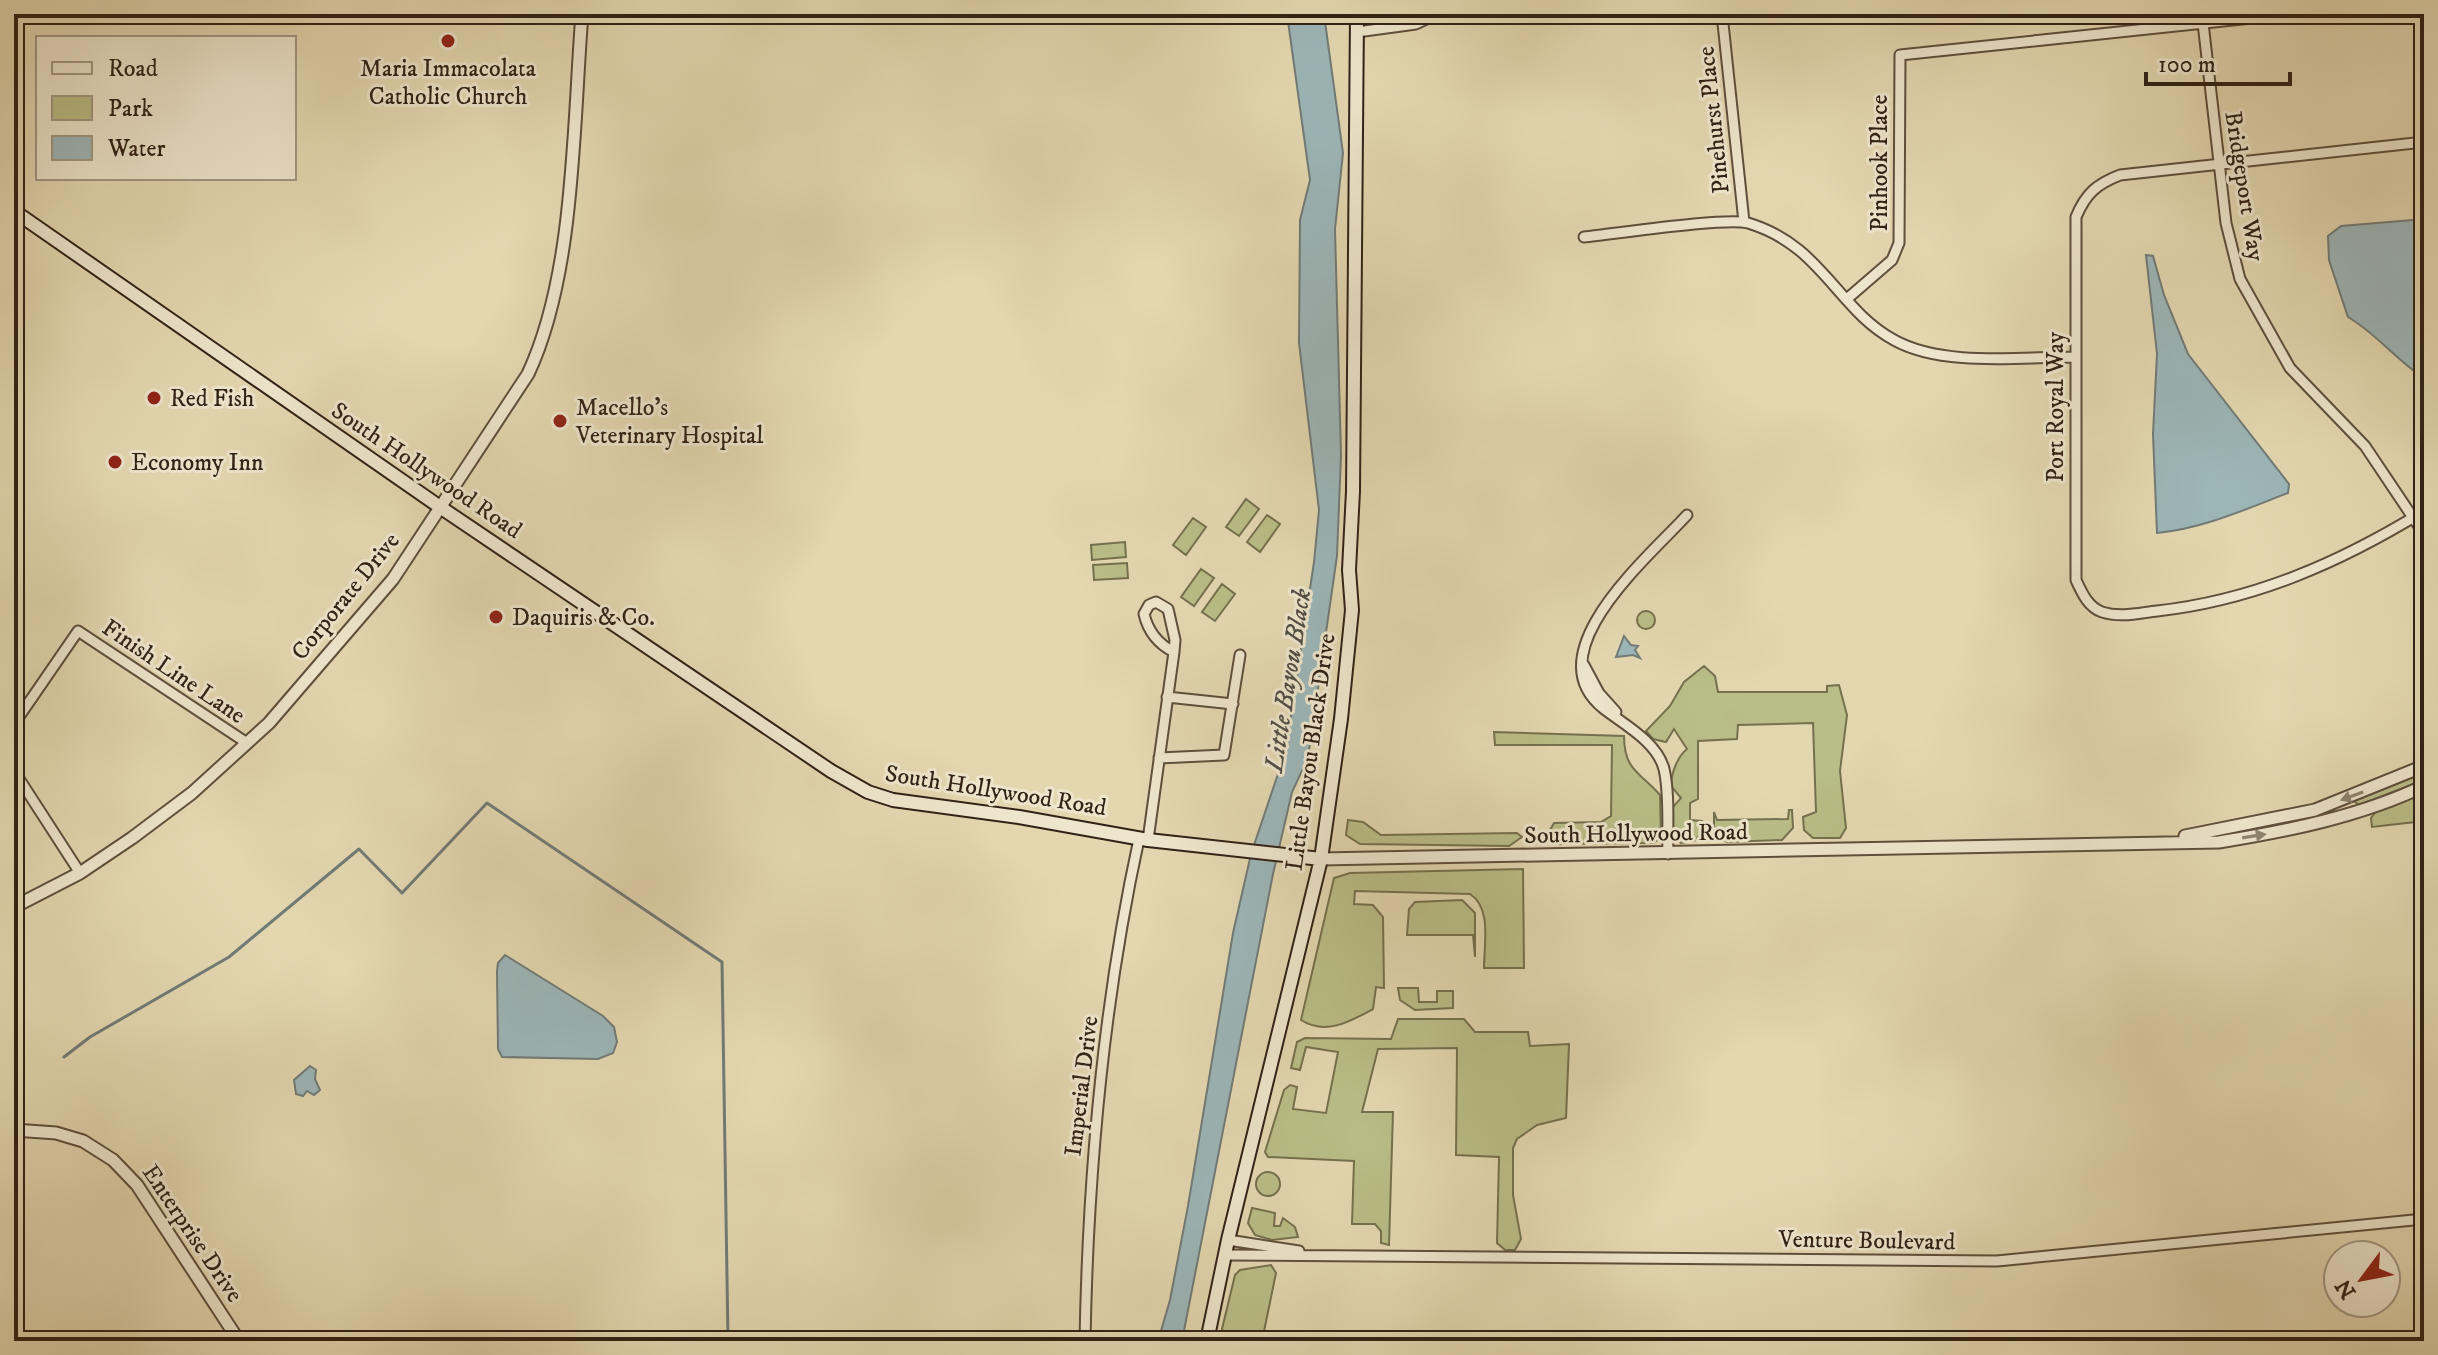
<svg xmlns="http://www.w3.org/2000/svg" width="2438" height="1355" font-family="'IM FELL DW Pica',serif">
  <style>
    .green { fill: #b9bd87; stroke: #75704e; stroke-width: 2 }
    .water { fill: #9cb6b8; stroke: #717b77; stroke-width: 2 }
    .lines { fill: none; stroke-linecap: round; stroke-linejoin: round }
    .stream { stroke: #717b77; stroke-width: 3 }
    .minor-casing { stroke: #5e4f3c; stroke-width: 13 }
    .tertiary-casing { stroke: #5e4f3c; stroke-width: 15 }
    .secondary-casing { stroke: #312216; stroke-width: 16 }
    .minor { stroke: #ede5cc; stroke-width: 9 }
    .tertiary { stroke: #ede5cc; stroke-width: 11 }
    .secondary { stroke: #ede5cc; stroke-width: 12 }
    .oneway { fill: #8f8471 }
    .poi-dot { fill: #8f2418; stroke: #ede5cc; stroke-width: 3 }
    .labels { text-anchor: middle; stroke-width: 6; stroke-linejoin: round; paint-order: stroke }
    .poi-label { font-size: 24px; fill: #312216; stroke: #ede5cc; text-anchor: start }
    .street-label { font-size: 24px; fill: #312216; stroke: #ede5cc }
    .water-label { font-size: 26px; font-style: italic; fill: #514e47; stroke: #ede5cc }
  </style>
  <rect width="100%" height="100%" fill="#e3d7b0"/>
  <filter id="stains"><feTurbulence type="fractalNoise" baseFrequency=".0025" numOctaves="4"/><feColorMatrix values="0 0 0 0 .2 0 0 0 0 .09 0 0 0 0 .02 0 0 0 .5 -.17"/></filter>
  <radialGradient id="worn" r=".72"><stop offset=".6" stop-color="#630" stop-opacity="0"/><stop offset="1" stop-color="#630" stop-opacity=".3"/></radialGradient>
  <!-- green -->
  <path class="green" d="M1246,499l13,10 -20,27 -13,-9z
    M1267,515l13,9 -20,28 -13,-10z
    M1193,518l13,9 -20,28 -13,-10z
    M1125,542l1,15 -34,3 -1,-15z
    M1127,563l1,15 -34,2 -1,-15z
    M1201,569l13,9 -20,28 -13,-9z
    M1222,584l13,10 -20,27 -13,-9z
    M1637 620a9 9 0 1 1 18 0a9 9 0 1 1-18 0Z
    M1704,666l11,10 3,16h109v-6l12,-1 8,30 -7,56 6,57 -6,10h-27l-9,-8 -1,-13 13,-5 -3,-89 -75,2 -1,14 -39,2v58l-8,4v17l12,1 1,11 -9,9 -13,2 -7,-5 -2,-30 9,-10 -10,-12c0,-13 7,-30 16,-37l-13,-20 -8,13 -13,-3 -7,-8 24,-25 14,-24z
    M1494,732l130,4c0,35 17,37 36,59l1,43 -8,5 -99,1 -7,-9 7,-12 47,-1 10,-6 1,-71h-117z
    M2424,768v12l-65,25 -5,-4z
    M2424,792v29l-52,6 -1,-9 6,-8z
    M1789,810h3l1,18 -11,12 -55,2 -13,-9v-21l3,8 71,-1z
    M1348,820l15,2 18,13 136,-2 5,4 -13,9 -149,-2 -14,-9z
    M1523,869l1,99h-40c0,-24 8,-60 -14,-74l-115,-3 -1,13 19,1 10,12 1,71 -8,-1 -3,22c-22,12 -47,27 -72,11l33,-142 16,-5z
    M1462,900l13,13v44l-2,-22h-66l2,-26 6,-7z
    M1398,988h20l1,14h18v-11h16v17l-38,2 -15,-10z
    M1398,1019h66l11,13h53l2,14 39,-2 -3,74 -29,7 -20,14 -4,9v47l8,44 -6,11h-10l-8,-7 2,-86 -43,-2 1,-107 -79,1 -16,63h31l-4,133 -8,-2v-12l-6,-7h-23l2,-63 -86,-4 -3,-5 19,-62 6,-5 7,2 -4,22 33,4 12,-61 -32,-5 -6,23 -9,-2 6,-26 8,-4 86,1z
    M1256 1184a12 12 0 1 1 24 0a12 12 0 1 1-24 0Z
    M1252,1208l23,5 -1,13h6l3,-8 12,9 3,10 -26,3 -17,-5 -7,-12z
    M1271,1265l5,8 -14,68h-25l-12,-5 -3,-7 13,-54 5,-5z"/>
  <!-- water -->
  <path class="water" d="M1287,14h37l19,139 -8,76 6,226 -4,101 -29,202 -16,34 -19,82 -91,467h-24l12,-41 18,-94 45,-273 18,-79 35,-104 28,-188 5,-52 -20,-167 1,-123 10,-40z
    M2424,219v159c-28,-18 -47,-44 -76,-61l-19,-57 -1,-24 13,-10z
    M2146,255l7,1 11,39 24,59 101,130 -1,9c-42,16 -86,36 -131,40l-4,-99 4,-80z
    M1624,636l7,9 7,1 -3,4 5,8 -7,-3 -17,2z
    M505,955l98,61 11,11 3,15 -4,11 -15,6 -96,-2 -4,-8 -1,-78 1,-8z
    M310,1066l6,4 -1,9 5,11 -6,5 -7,-4 -4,5 -7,-2 -2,-14z"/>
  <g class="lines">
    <!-- stream -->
    <path class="stream" d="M64,1057l26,-20 139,-80 130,-108 43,44 85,-90 235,159 6,379"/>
    <defs>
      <path id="minor" d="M1722,14l22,208
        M2203,23l23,200 14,56 50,89 75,78 59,88
        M1357,32l59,-8 21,-10
        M2424,142l-304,33c-23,9 -34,18 -44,42v363c6,13 12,27 26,32 18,6 37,1 55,-1 98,-11 184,-49 267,-100
        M1584,237c31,-3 142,-20 164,-14 74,22 89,86 146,117 48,27 126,17 180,17
        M1848,298l44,-38 7,-17 1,-188 390,-41
        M1584,665l15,28 17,19
        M1167,697l66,7
        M14,724l64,-93 169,112
        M1159,758l65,-3 16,-100
        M14,771l66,102
        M1148,840l26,-188 1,-12 -7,-31 -12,-7 -7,3 -5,9c4,17 14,30 30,38
        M1668,854c-1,-26 2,-59 -4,-85 -7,-27 -39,-44 -60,-60 -71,-56 46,-153 83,-194
        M1228,1240l71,11
        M1225,1255l772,6 427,-42
        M1085,1341c3,-169 18,-337 54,-502"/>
      <path id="tertiary" d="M2185,836l130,-26 109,-44
        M1321,859l898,-17c69,-11 142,-26 205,-56
        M14,907l66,-34 52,-35 60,-45 77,-70 124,-144 135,-205c47,-100 45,-249 54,-360
        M14,1130l42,3 27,8 30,19 24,25 102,156"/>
      <path id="secondary" d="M14,211l426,296 391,264 37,21 25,8 126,17 129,23 173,19
        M1207,1341l21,-101 93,-381 20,-140 11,-109 -3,-40 4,-79 4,-477"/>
    </defs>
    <!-- minor casing -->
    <use href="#minor" class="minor-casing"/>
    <!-- tertiary casing -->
    <use href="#tertiary" class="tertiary-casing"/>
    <!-- secondary casing -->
    <use href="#secondary" class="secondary-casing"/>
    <!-- minor -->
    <use href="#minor" class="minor"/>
    <!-- tertiary -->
    <use href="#tertiary" class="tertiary"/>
    <!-- secondary -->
    <use href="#secondary" class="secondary"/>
  </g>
  <!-- one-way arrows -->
  <defs><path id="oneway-solid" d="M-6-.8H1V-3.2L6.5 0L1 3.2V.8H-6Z" transform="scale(2)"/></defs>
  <g class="oneway">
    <use href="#oneway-solid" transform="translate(2352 796) rotate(160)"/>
    <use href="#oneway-solid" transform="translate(2254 836) rotate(-9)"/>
  </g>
  <!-- markers -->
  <g class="poi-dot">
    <circle cx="448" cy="41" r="8"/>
    <circle cx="154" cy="398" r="8"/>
    <circle cx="560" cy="421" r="8"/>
    <circle cx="115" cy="462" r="8"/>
    <circle cx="496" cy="617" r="8"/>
  </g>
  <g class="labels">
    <!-- poi labels -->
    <g class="poi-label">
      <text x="448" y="76" text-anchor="middle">Maria Immacolata<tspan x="448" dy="28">Catholic Church</tspan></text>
      <text x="170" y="406">Red Fish</text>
      <text x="576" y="415">Macello's<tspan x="576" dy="28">Veterinary Hospital</tspan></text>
      <text x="131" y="470">Economy Inn</text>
      <text x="512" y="625">Daquiris &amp; Co.</text>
    </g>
    <!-- street labels -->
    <g class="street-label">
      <text transform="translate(1713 120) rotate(-96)" y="8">Pinehurst Place</text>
      <text transform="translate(1879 163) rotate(-90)" y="8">Pinhook Place</text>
      <text transform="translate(2245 186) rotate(81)" y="8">Bridgeport Way</text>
      <text transform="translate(2055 407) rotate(-90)" y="8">Port Royal Way</text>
      <text transform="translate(427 470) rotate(34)" y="8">South Hollywood Road</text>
      <text transform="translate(345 596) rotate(-51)" y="8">Corporate Drive</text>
      <text transform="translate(174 671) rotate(34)" y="8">Finish Line Lane</text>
      <text transform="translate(1310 752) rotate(-82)" y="8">Little Bayou Black Drive</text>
      <text transform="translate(996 790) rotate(9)" y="8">South Hollywood Road</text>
      <text transform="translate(1636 833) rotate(-1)" y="8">South Hollywood Road</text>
      <text transform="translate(1081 1086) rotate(-83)" y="8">Imperial Drive</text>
      <text transform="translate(193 1233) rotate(56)" y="8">Enterprise Drive</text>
      <text transform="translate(1867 1240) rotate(1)" y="8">Venture Boulevard</text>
    </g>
    <!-- water labels -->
    <g class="water-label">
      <text transform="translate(1287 680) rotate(-81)" y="9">Little Bayou Black</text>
    </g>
  </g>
  <!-- margin -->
  <rect width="2438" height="1355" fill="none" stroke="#e3d7b0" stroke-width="48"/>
  <rect x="16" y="16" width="2406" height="1323" fill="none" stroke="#312216" stroke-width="4"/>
  <rect x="24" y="24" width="2390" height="1307" fill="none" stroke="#312216" stroke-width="2"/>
  <!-- legend -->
  <rect x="36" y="36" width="260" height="144" fill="#ede5cc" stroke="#a29783" stroke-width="2"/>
  <rect x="52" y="62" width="40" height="12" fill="#ede5cc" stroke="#a29783" stroke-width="2"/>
  <text x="108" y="76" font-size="24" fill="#312216">Road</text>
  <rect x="52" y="96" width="40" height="24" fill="#b9bd87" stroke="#a29783" stroke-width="2"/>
  <text x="108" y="116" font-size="24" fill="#312216">Park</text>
  <rect x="52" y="136" width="40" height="24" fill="#9cb6b8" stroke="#a29783" stroke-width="2"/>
  <text x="108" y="156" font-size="24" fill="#312216">Water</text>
  <!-- north arrow -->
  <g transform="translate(2362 1279) rotate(238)"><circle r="38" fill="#ede5cc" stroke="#a29783" stroke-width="2"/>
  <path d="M0-6L14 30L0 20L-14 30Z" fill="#8f2418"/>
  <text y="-12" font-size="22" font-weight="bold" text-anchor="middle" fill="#312216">N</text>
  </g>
  <!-- scale -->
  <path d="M2146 72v12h144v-12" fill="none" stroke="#312216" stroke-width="4"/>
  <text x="2158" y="72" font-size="24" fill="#312216" stroke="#ede5cc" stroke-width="6" paint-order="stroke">100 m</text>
  <rect width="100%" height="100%" filter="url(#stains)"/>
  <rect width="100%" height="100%" fill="url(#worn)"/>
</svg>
